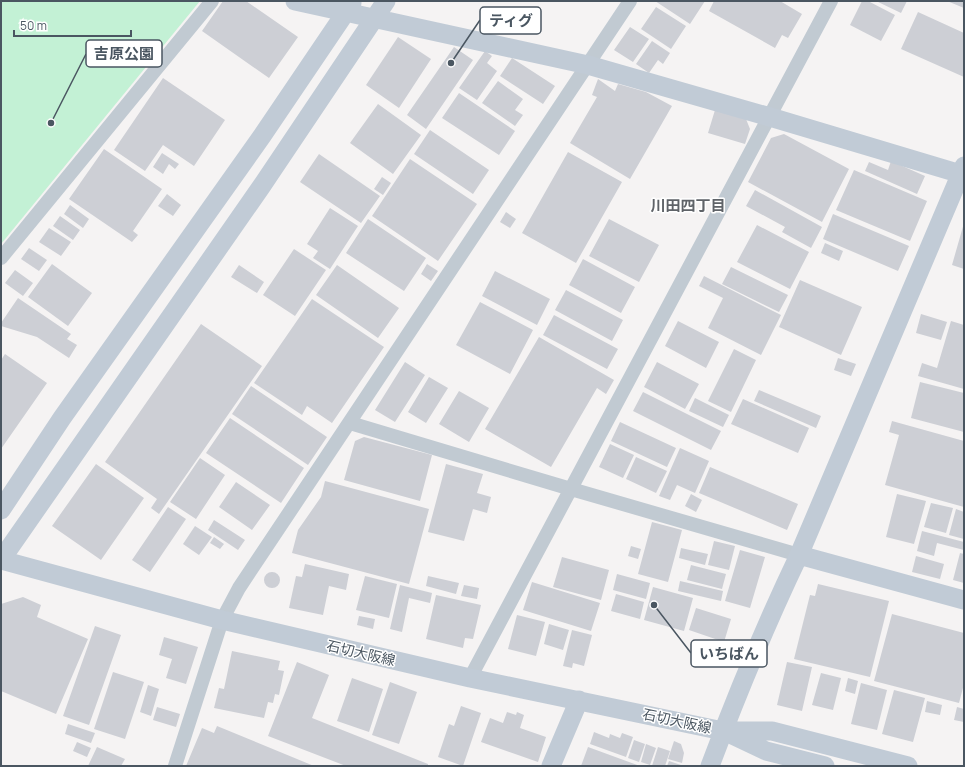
<svg xmlns="http://www.w3.org/2000/svg" width="965" height="767" font-family="Manrope,'Noto Sans JP',sans-serif">
  <style>
    .green { fill: #c3f1d5 }
    .building { fill: #cdcfd5 }
    .lines { fill: none; stroke-linecap: round; stroke-linejoin: round }
    .street { stroke: #c1cad2; stroke-width: 14 }
    .secondary { stroke: #c1cbd6; stroke-width: 19 }
    .labels { text-anchor: middle; stroke-width: 3; stroke-linejoin: round; paint-order: stroke }
    .street-label { font-size: 14px; fill: #4a5661; stroke: #fff }
    .neighbourhood-label { font-size: 15px; font-weight: bold; fill: #5f6368; stroke: #fff }
    .leader { fill: none; stroke: #4a5661; stroke-width: 1.5 }
    .callout-dot { fill: #4a5661; stroke: #fff; stroke-width: 1.5 }
    .callout { fill: #fff; stroke: #4a5661; stroke-width: 1.5 }
    .callout-label { font-size: 15px; text-anchor: middle; font-weight: bold; fill: #4a5661 }
  </style>
  <rect width="100%" height="100%" fill="#f5f3f3"/>
  <!-- green -->
  <path class="green" d="M1,1h199l-199,243z"/>
  <!-- building -->
  <path class="building" d="M223,1h23l52,36 -29,41 -67,-47z
    M655,1h50l-15,23z
    M714,1h66l22,13 -14,24 -6,-3 -7,13 -66,-37z
    M862,1h6l27,14 -14,26 -31,-16z
    M876,1h31l-6,12z
    M947,1h17v7z
    M656,7l30,19 -15,23 -30,-20z
    M918,12l46,21v44l-63,-28z
    M630,27l19,12 -16,23 -19,-12z
    M398,37l33,22 -32,49 -33,-23z
    M652,41l18,12 -7,11 -5,-4 -9,13 -13,-9z
    M454,47l19,13 -47,69 -19,-14z
    M485,51l7,5 -5,7 10,8 -20,29 -18,-12z
    M512,58l43,28 -12,18 -43,-28z
    M163,78l62,42 -31,46 -31,-21 -18,26 -31,-21z
    M598,79l17,12 3,-7 28,8 26,14 -42,73 -60,-36 27,-46 -5,-2z
    M498,81l25,18 -8,11 8,5 -8,11 -33,-23z
    M459,93l56,38 -16,24 -57,-37z
    M378,104l43,31 -28,39 -43,-31z
    M715,110l31,9 4,10 -5,15 -37,-11z
    M430,130l59,40 -16,24 -59,-40z
    M784,134l65,35 -27,53 -74,-40 23,-44z
    M104,149l58,40 -29,42 5,4 -6,7 -63,-43z
    M568,152l54,30 -46,81 -54,-30z
    M162,153l17,11 -4,5 -6,-5 -6,10 -10,-7z
    M319,154l61,42 -19,27 -61,-41z
    M410,159l67,45 -39,57 -66,-45z
    M891,161l34,15 -8,18 -52,-23 4,-9 19,8z
    M854,170l73,31 -17,40 -74,-31z
    M382,177l9,6 -8,12 -9,-6z
    M755,190l67,37 -11,21 -29,-16 3,-5 -39,-21z
    M167,194l14,11 -8,11 -15,-10z
    M70,205l19,14 -6,9 -19,-14z
    M330,208l28,18 -28,43 -17,-11 5,-7 -11,-7z
    M506,212l10,7 -6,9 -10,-6z
    M833,214l76,32 -11,25 -75,-32z
    M60,216l20,14 -7,10 -20,-14z
    M368,219l58,39 -22,33 -58,-38z
    M609,219l50,26 -20,37 -50,-26z
    M964,223v46l-12,-4z
    M757,225l52,27 -19,37 -53,-27z
    M49,228l22,14 -10,14 -22,-14z
    M825,243l18,8 -4,10 -18,-8z
    M29,248l18,12 -8,11 -18,-12z
    M294,249l32,21 -31,46 -32,-21z
    M583,259l52,28 -14,26 -52,-28z
    M52,264l40,29 -24,33 -40,-29z
    M427,264l11,7 -7,10 -10,-7z
    M239,265l25,17 -7,11 -26,-16z
    M337,265l62,43 -21,30 -62,-43z
    M731,267l57,28 -9,17 -57,-28z
    M15,270l18,13 -10,13 -18,-13z
    M495,271l55,28 -13,26 -55,-29z
    M704,276l77,39 -20,40 -53,-27 15,-30 -24,-12z
    M800,280l62,27 -21,48 -62,-28z
    M566,290l57,30 -11,21 -57,-31z
    M18,298l53,36 -4,5 10,6 -8,13 -32,-21 -36,-11v-3z
    M312,299l72,48 -52,76 -25,-17 -5,9 -48,-32z
    M480,302l53,28 -23,44 -54,-29z
    M921,314l26,8 -6,18 -25,-7z
    M554,315l64,34 -11,20 -64,-34z
    M678,321l41,21 -13,26 -41,-22z
    M951,321l13,4v64l-46,-13 4,-13 15,5z
    M201,324l61,42 -103,148 -8,-6 6,-9 -52,-37z
    M539,337l75,43 -8,14 -9,-6 -46,79 -66,-38z
    M734,349l22,11 -25,52 -23,-11z
    M5,354l42,29 -46,66v-89z
    M838,358l18,6 -5,12 -17,-6z
    M405,362l20,13 -30,47 -20,-12z
    M657,362l42,22 -14,25 -41,-22z
    M429,377l19,11 -22,35 -18,-11z
    M920,382l44,11v39l-53,-14z
    M251,386l76,51 -19,28 -76,-51z
    M759,390l62,26 -5,12 -62,-27z
    M459,391l30,17 -20,34 -30,-18z
    M643,392l78,39 -10,19 -78,-39z
    M695,398l34,17 -6,12 -34,-16z
    M743,399l66,29 -11,25 -67,-29z
    M230,418l74,50 -23,35 -75,-50z
    M892,421l72,20v66l-79,-22 14,-50 -10,-3z
    M620,422l56,26 -9,19 -56,-26z
    M364,437l68,18 -12,46 -76,-21 11,-39z
    M610,444l24,11 -11,23 -24,-11z
    M680,448l29,13 -14,32 -18,-8 -7,15 -11,-4z
    M636,457l31,14 -11,22 -30,-14z
    M200,458l25,17 -29,44 -26,-17z
    M96,464l48,34 -43,62 -49,-34z
    M446,464l37,10 -6,19 14,4 -4,16 -14,-4 -9,32 -36,-9z
    M710,467l88,37 -11,26 -88,-37z
    M325,481l104,28 -20,75 -117,-31 6,-23 23,-33z
    M236,482l34,23 -18,25 -33,-23z
    M691,494l11,6 -6,12 -11,-6z
    M897,494l29,7 -12,43 -28,-7z
    M931,503l22,5 -7,25 -22,-6z
    M168,507l18,12 -36,53 -18,-12z
    M956,509l8,3v27l-15,-4z
    M214,520l31,20 -7,10 -30,-20z
    M652,522l30,8 -14,52 -30,-8z
    M195,526l17,11 -13,18 -16,-11z
    M922,531l42,11v8l-27,-7 -3,13 -17,-5z
    M214,537l10,7 -4,5 -10,-6z
    M714,541l21,5 -6,24 -21,-5z
    M631,546l10,3 -3,10 -10,-3z
    M681,548l27,6 -3,11 -26,-7z
    M740,550l25,7 -15,51 -25,-7z
    M960,553l4,1v29l-11,-3z
    M916,556l28,8 -4,15 -28,-7z
    M562,557l47,13 -8,30 -48,-13z
    M305,564l44,10 -3,16 -17,-4 -6,29 -34,-7 7,-32 6,1z
    M691,565l35,9 -4,15 -35,-9z
    M264 580a8 8 0 1 1 16 0a8 8 0 1 1-16 0Z
    M617,574l33,9 -4,16 -33,-9z
    M365,576l32,8 -8,34 -33,-8z
    M428,576l31,7 -3,11 -30,-8z
    M680,581l43,10 -2,10 -43,-10z
    M532,582l68,21 -9,28 -68,-21z
    M818,584l71,17 -19,76 -76,-18 16,-64 5,1z
    M400,585l32,8 -2,10 -21,-5 -7,34 -12,-3z
    M464,585l15,3 -2,11 -16,-3z
    M653,587l40,11 -9,33 -40,-11z
    M616,594l28,8 -4,17 -29,-8z
    M436,595l45,10 -8,34 -8,-1 -2,10 -37,-9z
    M23,597l18,8 -4,12 51,22 -32,75 -55,-23v-87z
    M696,608l35,11 -7,23 -35,-12z
    M892,614l72,19v51l-5,19 -85,-22z
    M517,615l28,7 -9,34 -28,-7z
    M359,616l16,3 -2,10 -16,-4z
    M549,624l20,6 -6,20 -19,-6z
    M95,626l26,9 -32,90 -26,-9z
    M572,630l20,5 -8,31 -11,-3 -1,5 -9,-2z
    M164,637l34,10 -12,37 -20,-6 6,-19 -13,-4z
    M232,651l48,10 -2,9 6,1 -5,24 -4,-1 -2,9 -5,-1 -4,16 -50,-10 5,-20 5,1z
    M297,662l32,13 -17,43 116,46v2h-82l-78,-30z
    M787,662l25,5 -10,44 -25,-6z
    M113,672l31,10 -19,57 -31,-10z
    M821,673l20,5 -8,32 -21,-5z
    M352,678l31,11 -14,43 -32,-11z
    M848,678l10,3 -3,13 -10,-3z
    M390,682l27,10 -18,52 -27,-9z
    M861,683l26,7 -10,40 -26,-6z
    M148,685l11,4 -8,27 -11,-4z
    M894,690l31,8 -12,44 -31,-8z
    M927,701l15,4 -2,10 -15,-3z
    M461,706l20,7 -18,53 -25,-9 11,-33 5,2z
    M157,707l23,7 -4,13 -23,-7z
    M957,707l7,2v13l-10,-2z
    M507,712l9,3 1,-3 7,3 -4,13 26,9 -8,25 -57,-20 9,-24 13,5z
    M68,724l27,9 -4,10 -26,-9z
    M217,726l97,40h-128l16,-38 12,5z
    M594,732l15,6 1,-4 10,4 2,-5 11,4 -7,20 -36,-13z
    M634,740l11,4 -6,18 -11,-4z
    M674,741l7,3 3,9 -2,10 -14,-4z
    M77,742l14,6 -4,9 -14,-6z
    M646,744l10,4 -6,17 -9,-3z
    M97,747l28,12 -4,7h-33z
    M588,747l52,19h-59z
    M658,747l12,4 -5,15h-13z
    M669,761l15,5h-17z"/>
  <g class="lines">
    <!-- street -->
    <path class="street" d="M1,258l211,-257
      M350,423l221,66 228,66
      M470,678l361,-677
      M175,766l47,-146 17,-32 391,-587"/>
    <!-- secondary -->
    <path class="secondary" d="M295,1l293,64 182,52 191,57
      M1,510l61,-92 200,-282 90,-133
      M799,555l165,45
      M1,560l221,60 248,58 253,53h49l136,35
      M1,560l260,-373 125,-186
      M728,733l38,18 59,15
      M551,766l28,-66
      M710,766c27,-72 56,-142 89,-211l165,-389"/>
  </g>
  <g class="labels">
    <!-- street labels -->
    <g class="street-label">
      <text transform="translate(361 653) rotate(13)" y="5">石切大阪線</text>
      <text transform="translate(677 721) rotate(12)" y="5">石切大阪線</text>
    </g>
    <!-- neighbourhood labels -->
    <g class="neighbourhood-label">
      <text x="688" y="211">川田四丁目</text>
    </g>
  </g>
  <!-- callouts -->
  <path class="leader" d="M451 63L480 20M51 123L86 54M654 605L691 653"/>
  <g class="callout-dot">
    <circle cx="451" cy="63" r="4"/>
    <circle cx="51" cy="123" r="4"/>
    <circle cx="654" cy="605" r="4"/>
  </g>
  <g class="callout">
    <rect x="480" y="7" width="61" height="27" rx="4"/>
    <rect x="86" y="40" width="76" height="27" rx="4"/>
    <rect x="691" y="640" width="76" height="27" rx="4"/>
  </g>
  <g class="callout-label">
    <text x="511" y="26">ティグ</text>
    <text x="124" y="59">吉原公園</text>
    <text x="729" y="659">いちばん</text>
  </g>
  <!-- border -->
  <rect width="965" height="767" fill="none" stroke="#4a5661" stroke-width="4"/>
  <!-- scale -->
  <path d="M14 30v6h117v-6" fill="none" stroke="#4a5661" stroke-width="2"/>
  <text x="20" y="30" font-size="12" fill="#4a5661" stroke="#ffffff" stroke-width="3" paint-order="stroke">50 m</text>
</svg>
